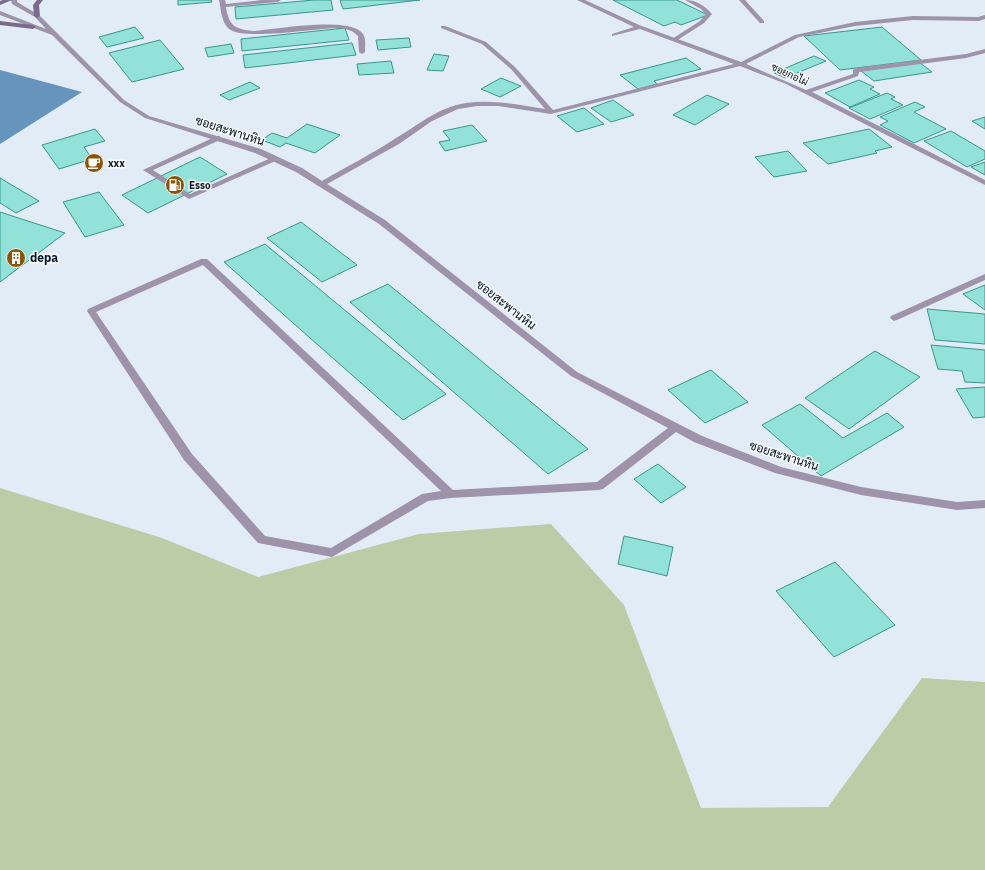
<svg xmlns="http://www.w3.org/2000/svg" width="985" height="870" font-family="'IBM Plex Sans',Sarabun,sans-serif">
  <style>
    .green { fill: #bccca6 }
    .water { fill: #6694bd }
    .building { fill: #92e2d9; stroke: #38968d }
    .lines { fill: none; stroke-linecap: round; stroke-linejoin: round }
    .lane { fill: #9e93ab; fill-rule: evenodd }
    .street { fill: #9e93ab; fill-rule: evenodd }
    .secondary { fill: #7a6a8b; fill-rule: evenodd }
    .labels { text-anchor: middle; stroke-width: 3; stroke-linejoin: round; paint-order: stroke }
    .far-street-label { font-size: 10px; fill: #031627; stroke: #f8f8f8 }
    .far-poi-label { font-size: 10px; font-weight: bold; fill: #031627; stroke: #f8f8f8; text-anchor: start }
    .street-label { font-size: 12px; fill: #031627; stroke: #f8f8f8 }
    .poi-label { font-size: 12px; font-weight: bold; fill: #031627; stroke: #f8f8f8; text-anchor: start }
  </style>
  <rect width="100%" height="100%" fill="#e1ecf6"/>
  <!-- green -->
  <path class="green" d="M0,488l162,50 96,39 161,-43 132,-10 73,81 77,203 127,-1 94,-129 63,4v188h-985z"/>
  <!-- water -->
  <path class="water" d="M0,70l82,22 -82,52z"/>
  <!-- building -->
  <path class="building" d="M178,0h33l1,2 -34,3z
    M314,0h17l2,10 -97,9 -1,-12z
    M340,0h80l-77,9z
    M613,0h64l31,15 -27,10 -6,-3 -11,4z
    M135,27l9,11 -37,9 -8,-10z
    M882,27l39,33 -81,10 -36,-34z
    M345,28l4,12 -107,11 -1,-12z
    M409,38l2,9 -33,3 -2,-10z
    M160,40l24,29 -52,13 -23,-29z
    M352,43l4,12 -111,13 -2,-13z
    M231,44l3,9 -26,4 -3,-9z
    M434,54l15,2 -6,15 -16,-1z
    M814,56l12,5 -41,17 -11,-5z
    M686,58l15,11 -47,12 3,3 -19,5 -18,-14z
    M391,61l3,12 -35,2 -2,-11z
    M919,62l13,10 -58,9 -13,-10z
    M501,78l20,8 -21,11 -19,-8z
    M859,80l15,7 -4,2 10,5 -30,13 -25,-14z
    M250,82l10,6 -31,12 -9,-5z
    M887,93l8,4 -4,2 12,6 -33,14 -21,-11z
    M707,95l22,9 -34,21 -22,-10z
    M613,100l21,15 -23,7 -20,-14z
    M915,102l10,5 -11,5 32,17 -32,14 -34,-18 8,-4 -8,-4z
    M584,108l20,16 -27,8 -20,-16z
    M985,117v12l-13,-8z
    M307,124l33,11 -25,18 -29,-10 -6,4 -18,-7 10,-7 15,5z
    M472,125l15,16 -42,10 -6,-9 11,-2 -7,-9z
    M95,129l10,12 -21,6 8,12 -33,10 -17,-24z
    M869,129l23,18 -17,4 2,2 -49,11 -25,-21z
    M951,131l34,20v8l-18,8 -43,-26z
    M788,151l19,20 -33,6 -19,-20z
    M200,157l27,17 -79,39 -26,-18z
    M985,162v13l-14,-8z
    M0,178l39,23 -23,12 -16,-10z
    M99,192l25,33 -39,12 -22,-35z
    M0,212l65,21 -65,49z
    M301,222l56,43 -35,17 -55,-44z
    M265,244l181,150 -43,26 -179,-158z
    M388,284l200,165 -40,25 -198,-172z
    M985,285v25l-22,-16z
    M927,309l58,5v30l-50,-4z
    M931,345l54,5v33l-20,-1 -3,-11 -24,-2z
    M875,351l45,26 -71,52 -44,-31z
    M711,370l37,32 -43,21 -37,-33z
    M985,387v30l-12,1 -17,-29z
    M800,404l43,34 44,-25 17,14 -83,49 -59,-51z
    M658,464l28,23 -25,16 -27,-24z
    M624,536l49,11 -6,29 -49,-12z
    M835,562l60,63 -61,32 -58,-66z"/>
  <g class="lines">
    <!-- lane -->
    <path class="lane" d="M685,0c11,0 20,6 27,14l-8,9 -28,18h-4v-2l28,-18 6,-7 -5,-5z
      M217,136h3v4l-67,30 37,24 83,-37h3l4,2 -91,40 -46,-29z"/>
    <!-- street -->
    <path class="street" d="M11,0h6v2l22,13 85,85 25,16 112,33 41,19 20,13c24,-14 48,-26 71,-41 24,-14 45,-33 73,-37 26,-4 53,2 79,6l-34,-40 -29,-25 -41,-16v-2h4l41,16 29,25 38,43 181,-46 -94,-35 -28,7v-2l22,-7 -57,-27h8l54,25 102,37 54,-27 60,-13 58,-6 65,1 7,-2v4l-6,2 -66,-1 -58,6 -56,11 -53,27 60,26 47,-16v-4l3,-2 110,-14 19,-5v4l-19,5 -107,14 -1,4 -46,16 173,88v5l-199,-101 -46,-18 -189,48 -53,-8h-21l-19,3 -26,12 -33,23 -72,40 58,36 192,152 125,64 79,31 80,20 96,15 28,-2v8l-28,2 -96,-15 -86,-22 -81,-31 -18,-10 -73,57 -4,1 -148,8 -23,3 -96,56 -74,-14 -74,-83 -97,-149 1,-2 113,-50h6l246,231 144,-8 71,-54 -97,-52 -192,-152 -83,-52 -41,-19 -110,-35 -25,-16 -68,-67 -52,-20v-4l46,18 -11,-12 -23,-13zM203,265l238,226 -19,3 -91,54 -66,-12 -73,-82 -96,-142z
      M219,0h6l1,4 36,-4h19l-3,2 -52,5c3,19 9,22 27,24 20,-1 103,-17 111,5 2,5 1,11 1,16l-3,2 -3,-2 -1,-16c-6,-6 -11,-7 -19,-8 -23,0 -95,13 -110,1 -8,-7 -8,-20 -10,-29z
      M739,0h6l19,21v2h-4z
      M985,274v6l-88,40 -3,1 -4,-3 1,-2z"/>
    <!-- secondary -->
    <path class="secondary" d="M3,0h9l-12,5v-4z
      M37,0h6l-4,5 1,11 -3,2 -3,-2 -1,-11z
      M0,21l33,4 3,2 -3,2 -33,-4z"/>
  </g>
  <!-- icons -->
  <defs>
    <symbol id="cafe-disc" viewBox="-11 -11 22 22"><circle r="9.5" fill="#8b5507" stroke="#f8f8f8"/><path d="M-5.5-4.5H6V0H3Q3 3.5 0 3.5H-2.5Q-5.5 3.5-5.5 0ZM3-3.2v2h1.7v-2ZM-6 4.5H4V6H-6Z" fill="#fff"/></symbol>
    <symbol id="fuel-disc" viewBox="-11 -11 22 22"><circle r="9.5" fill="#8b5507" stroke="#f8f8f8"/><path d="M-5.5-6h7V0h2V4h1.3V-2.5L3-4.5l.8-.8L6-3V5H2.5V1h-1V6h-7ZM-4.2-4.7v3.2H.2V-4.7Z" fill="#fff"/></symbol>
    <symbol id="building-disc" viewBox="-11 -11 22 22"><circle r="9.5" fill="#8b5507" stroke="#f8f8f8"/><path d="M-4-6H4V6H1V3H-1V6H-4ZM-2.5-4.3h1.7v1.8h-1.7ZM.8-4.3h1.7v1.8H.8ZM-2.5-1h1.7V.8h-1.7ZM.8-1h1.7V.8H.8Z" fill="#fff"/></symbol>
  </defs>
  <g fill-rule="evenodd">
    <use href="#cafe-disc" x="83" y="152" width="22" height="22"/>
    <use href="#fuel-disc" x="164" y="174" width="22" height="22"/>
    <use href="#building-disc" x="5" y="247" width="22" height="22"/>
  </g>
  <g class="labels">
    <!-- far-street labels -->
    <g class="far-street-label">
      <text transform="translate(790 74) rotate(25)" y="4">ซอยกอไผ่</text>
    </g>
    <!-- far-poi labels -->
    <g class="far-poi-label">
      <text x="108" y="167">xxx</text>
      <text x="189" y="189">Esso</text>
    </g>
    <!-- street labels -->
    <g class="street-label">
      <text transform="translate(230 131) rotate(18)" y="4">ซอยสะพานหิน</text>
      <text transform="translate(506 305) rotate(38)" y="4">ซอยสะพานหิน</text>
      <text transform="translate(784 456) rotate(18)" y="4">ซอยสะพานหิน</text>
    </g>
    <!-- poi labels -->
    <g class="poi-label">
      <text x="30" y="262">depa</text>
    </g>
  </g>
</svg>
